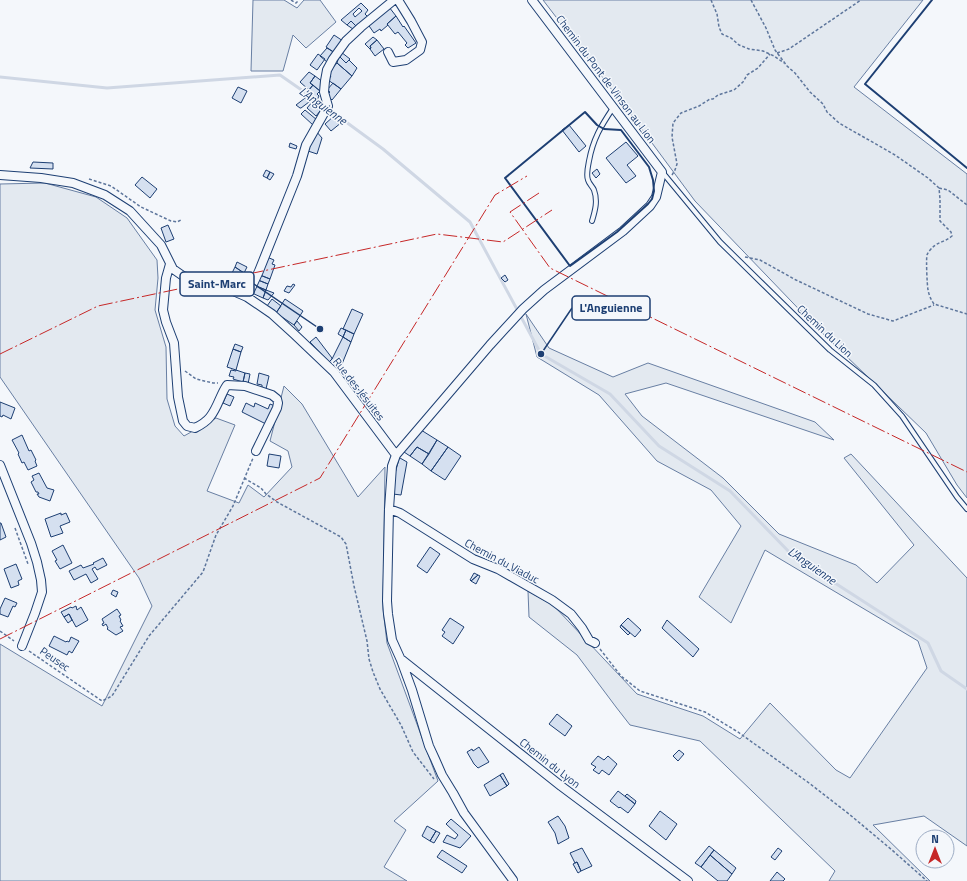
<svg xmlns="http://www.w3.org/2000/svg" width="967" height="881" font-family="'Titillium Web',sans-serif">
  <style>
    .green { fill: #e3e9f0; stroke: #687fa3 }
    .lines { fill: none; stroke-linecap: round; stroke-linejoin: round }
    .stream { stroke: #cfd7e4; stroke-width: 3 }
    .building { fill: #d5e0f0; stroke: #1d3f73; fill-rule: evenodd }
    .service-casing { stroke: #1d3f73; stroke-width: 6 }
    .minor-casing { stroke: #1d3f73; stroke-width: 10 }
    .path { stroke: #5e769c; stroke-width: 1.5; stroke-dasharray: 3 2; stroke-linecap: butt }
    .service { stroke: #f4f7fb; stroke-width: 4 }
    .minor { stroke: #f4f7fb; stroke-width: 8 }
    .wall { stroke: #1d3f73; stroke-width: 2 }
    .power { stroke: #c62828; stroke-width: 1; stroke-dasharray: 14 3 2 3; stroke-linecap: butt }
    .labels { text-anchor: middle; stroke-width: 3; stroke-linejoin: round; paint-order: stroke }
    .street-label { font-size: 11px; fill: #1d3f73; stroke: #f4f7fb }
    .water-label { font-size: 12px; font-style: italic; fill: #1d3f73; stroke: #f4f7fb }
    .leader { fill: none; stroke: #1d3f73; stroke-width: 1.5 }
    .callout-dot { fill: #1d3f73; stroke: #f4f7fb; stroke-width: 1.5 }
    .callout { fill: #f4f7fb; stroke: #1d3f73; stroke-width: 1.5 }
    .callout-label { font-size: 12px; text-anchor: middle; font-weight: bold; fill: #1d3f73 }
  </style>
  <rect width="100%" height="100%" fill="#f4f7fb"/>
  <!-- green -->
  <path class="green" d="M253,0h31l13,8 7,-8h16l16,22 -30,26 -13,-13 -10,36h-32z
    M543,0h380l-69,87 113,87v324l-10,-13 -31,-52 -110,-106 -121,-126 -63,-85z
    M45,183l51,14 31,21 30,42 1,18 -3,32 11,37 1,52 8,27 9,10 32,-18 19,7 -28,66 32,12 9,-18 16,12 28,-30 -4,-16 -18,-10 14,-55 18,18 56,93 27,-30 -2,142 4,34 51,138 -44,40 12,9 -22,37 23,14h-407v-237l102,62 50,-100 -13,-28 -139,-201v-193z
    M526,314l23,34 64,29 35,-14 167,59 19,18 -168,-57 -41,11 17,22 81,62 56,56 77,31 21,18 37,-38 -70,-87 7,-4 116,124v268l-43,-30 -51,9 57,56h-101l6,-10 -135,-130 -70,-16 -14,-18 -39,-52 -48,-38 -1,-26 26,15 83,88 66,22 37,23 30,-36 66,67 14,8 77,-110 -9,-27 -153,-91 -34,73 -32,-26 42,-71 -30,-36 -54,-29 -58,-66 -62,-38z"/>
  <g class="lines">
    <!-- stream -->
    <path class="stream" d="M0,77l107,11 173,-13 36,25 67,49 87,73 71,132 69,40 49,52 71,45 63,65 135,87 13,28 26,18"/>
  </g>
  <!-- building -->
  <path class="building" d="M361,3l7,7 -3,4 3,3 -12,9 -5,-5 -4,4 -6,-5zM359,8l3,3 -7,6 -2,-3z
    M389,7l7,9 -9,8 1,1 -7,6 -1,-2 -6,4 -7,-10z
    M396,16l7,11 1,-1 12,17 -8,5 -3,-3 2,-2 -9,-11 -3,2 -8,-10z
    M351,21l5,5 -3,3 -6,-4z
    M334,35l9,6 -8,12 -9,-6z
    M373,37l4,3 -7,6 1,2 -1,1 -5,-5z
    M377,40l7,9 -9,7 -5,-7 1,-1 -1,-2z
    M327,48l8,5 -8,9 -7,-6z
    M341,52l9,7 -4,4 -7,-7z
    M318,54l7,5 -8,11 -7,-5z
    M339,56l7,7 3,-3 8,8 -5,8 -15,-13z
    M337,63l15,13 -11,13 -13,-9 3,-4 -3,-3z
    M309,72l6,4 -5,7 3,2 -4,5 -9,-8z
    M315,76l8,6 -3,9 -10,-8z
    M333,83l8,6 -9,11 -5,-5 3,-3 -3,-2z
    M313,85l7,6 -3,3 2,2 -2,4 -7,-6v-1l-2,-2z
    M238,87l9,4 -6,12 -9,-5z
    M309,95l4,4 -12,9h-1l-4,-3z
    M315,100l7,7 -1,3 -8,-8z
    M313,101l8,9 -5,6 -9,-8z
    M305,110l12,10 -4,5 -12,-11z
    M334,116l8,6 -11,9 -6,-7z
    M569,125l17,21 -7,6 -17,-22z
    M316,131l6,7 -5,16 -9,-3z
    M626,142l12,14 -11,9 9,11 -10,7 -20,-25z
    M290,143l7,3 -1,3 -7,-2z
    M33,162l20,1v6l-23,-1z
    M597,169l3,5 -4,4 -4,-5z
    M266,170l4,2 -3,6 -4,-2z
    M270,172l4,2 -4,6 -3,-2z
    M142,177l15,12 -7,9 -15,-13z
    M168,225l6,14 -8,3 -5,-14z
    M267,257l7,3 -2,4 3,1 -5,14 -10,-4z
    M237,262l10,5 -3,6 -9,-6z
    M235,267l9,6 -3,5 -9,-5z
    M260,275l10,4 -2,5 -10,-4z
    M505,275l3,5 -3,2 -4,-4z
    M258,280l10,4 -2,6 -10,-4z
    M293,284l2,1 -6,8 -5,-2 3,-5 4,1z
    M256,286l10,4 -3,8 -11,-5z
    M266,290l8,3 -6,7 -5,-2z
    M272,299l9,7 -5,7 -9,-7z
    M285,299l18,12 -9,14 -18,-12z
    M352,309l11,5 -9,20 -11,-5z
    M297,321l5,6 -3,4 -5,-6z
    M341,328l5,2 -3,7 -5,-3z
    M346,330l8,4 -3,8 -8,-5z
    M316,337l16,21v1l-3,3 -19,-20z
    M343,337l8,5 -9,22 -6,5 -7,-7 3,-3z
    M235,344l8,3 -2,5 -8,-3z
    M233,349l8,3 -5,18 -9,-3z
    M338,367l10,12 2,-1 15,20 -5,3 -24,-32z
    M231,370l5,1v-1l9,3 -2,9 -10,-3 1,-2 -5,-1z
    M245,373l5,1 -2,10 -5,-2z
    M259,373l10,3 -3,13 -4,-1v-3l-5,-1z
    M227,394l7,3 -4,9 -7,-3z
    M0,402l15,6 -4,11 -8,-4 -1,2 -2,-1z
    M246,403l8,4 1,-4 13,6 2,-5 5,2 -9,18 -24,-12z
    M421,430l16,10 -8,14 -12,-7 -7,9 -6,-4z
    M22,435l7,16 2,-1 5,10 -1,1 2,5 -9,4 -4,-8 -2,1 -4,-9 1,-1 -7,-13z
    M437,440l11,7 -17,24 -9,-7z
    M417,447l12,7 -7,10 -12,-8z
    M448,447l13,9 -16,24 -14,-9z
    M269,454l12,2 -2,12 -12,-2z
    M400,458l7,4 -6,33 -8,-1 1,-17 5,-18z
    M39,473l8,15 7,2 -4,11 -11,-4 -2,-3h2l-1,-2h-2l-5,-10 3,-2 -2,-4z
    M61,513v2l5,-2 4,9 -10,4 3,7 -12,4 -6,-18z
    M0,523h1l5,14 -6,3z
    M63,545l9,18 -12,6 -5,-8 2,-1 -5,-9z
    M430,547l10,7 -13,19 -10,-7z
    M103,558l4,7 -10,5 -2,-3 -3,2 6,10 -7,4 -5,-9 -12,6 -5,-9 12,-6 2,3 11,-4 -1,-1z
    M16,564l6,15 -4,2 1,4 -8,3 -7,-19z
    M474,573l4,2 -7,6 -1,-1z
    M478,575l2,1 -4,8 -5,-3z
    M113,590l5,2 -2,5 -5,-3z
    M5,598l12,5 -2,4 -2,-1 -5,11 -8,-3v-5z
    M76,606l1,4 4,-3 7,13 -12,7 -7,-13 -5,3 -3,-5 10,-5 1,1z
    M117,609l4,6 -2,1 2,4 -1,1 3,5 -3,1 3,4 -7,4 -9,-6 1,-1 -2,-4 -3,2 -1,-2 2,-1 -2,-4z
    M69,614l3,6 -4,3 -4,-6z
    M450,618l14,9 -11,17 -11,-8 3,-4 -3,-2z
    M628,618l13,12 -6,7 -14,-12z
    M667,620l32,29 -6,8 -31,-29z
    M621,625l9,8 -2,2 -8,-8z
    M54,636l12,6 1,-1 2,1 2,-5 8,4 -7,12 -3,-2 -2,4 -18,-9z
    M557,714l15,12 -7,10 -16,-12z
    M479,747l10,15 -11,6 -4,-4 -7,-12 5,-3 1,2z
    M679,750l5,4 -6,7 -5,-5z
    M598,756l6,4 4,-4 9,8 -8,11 -7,-5 -3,4 -6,-4 3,-3 -5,-3z
    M503,773l6,11 -2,2 -7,-11z
    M500,775l7,11 -17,10 -6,-11z
    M618,791l17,13 -7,9 -8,-6 -1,1 -9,-7z
    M627,794l9,7 -1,3 -10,-8z
    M660,811l17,13 -11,16 -17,-14z
    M558,816l7,10 4,12 -11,6 -3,-11 -7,-11z
    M451,819l20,17 -11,12 -17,-6 4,-7 8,4 3,-4 -12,-11z
    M427,826l9,5 -6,10 -8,-5z
    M436,831l4,2 -6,10 -4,-2z
    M709,846l5,4 -13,17 -6,-4z
    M582,848l10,18 -11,5 -4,-9 -2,1 -5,-10z
    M778,848l4,3 -7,9 -4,-3z
    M442,850l25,16 -5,7 -25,-16z
    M714,850l22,18 -4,6 -22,-19z
    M710,855l22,19 -5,7h-9l-17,-14z
    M577,862l4,9 -3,2 -5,-9z
    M777,872l8,7 -2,2h-13z"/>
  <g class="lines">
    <defs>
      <path id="service" d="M663,173l57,69 110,108 44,35 28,31 55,81 10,12
        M592,221c3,-10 6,-20 2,-31 -1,-3 -5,-6 -6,-10 -2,-5 0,-14 1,-19 4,-22 12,-35 24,-53"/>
      <path id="minor" d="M388,52l5,10 13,-2 14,-10 2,-8 -11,-21 -13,-21
        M0,175l41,3 32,5 32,12 25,16 31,34 12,24 10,7 41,11 23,10 25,17 22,20 40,38 62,83
        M170,264l-4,14 -3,32 3,12 8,21 4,54 5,24 4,5 8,2c6,-3 11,-6 15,-11 8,-10 10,-22 17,-32l18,1 27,9 5,4 1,4 -1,5 -21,43
        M247,297l12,-26 38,-95 9,-31 22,-39 -4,-14 1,-11 2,-11 6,-11 13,-18 15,-14 33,-27
        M0,465l31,78 6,19 4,18 1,12 -7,21 -13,33
        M389,509l11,4 73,46 25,10 54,31 19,14 11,14 7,12 6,3
        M402,660l159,126 127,95
        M513,880l-49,-67 -11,-20 -11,-18 -7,-16 -6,-13 -17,-56 -11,-30 -9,-20 -4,-26 -1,-13 2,-92 3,-43 4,-11 94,-110 33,-36 21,-19 79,-59 27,-25 6,-9 6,-25 -130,-172"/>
    </defs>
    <!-- service casing -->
    <use href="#service" class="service-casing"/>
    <!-- minor casing -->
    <use href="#minor" class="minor-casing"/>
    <!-- path -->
    <path class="path" d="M291,0l5,3 3,-3
      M711,0l6,14 2,13 3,7 9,4 8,7 10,4 14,2 11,5 10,7
      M751,0l15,28 9,22 12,16 8,7 15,19 13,12 4,8 12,11 56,32 33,23 11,10 1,11v22l11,11 1,4c-7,6 -14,6 -19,11 -2,2 -5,5 -6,8 -1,4 0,29 1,35 1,5 3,10 6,14l33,10
      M777,53l12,-4 72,-49
      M672,175l3,-5 2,-6 -5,-27 1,-14 8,-10 18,-7 11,-7h3l5,-4 16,-5 9,-8 4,-7 11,-7 12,-14
      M89,179l22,7 30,21 30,14 6,1 4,-2
      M939,188l9,2 19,15
      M745,257l15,3 36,20 72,34 25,7 41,-16
      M185,371l11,8 17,4h5
      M244,478l17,10 5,6 11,8 64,35 5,7 8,42 13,55 2,18 4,13 7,17 21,36 12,27 21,27
      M15,528l13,36
      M0,631l14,10
      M600,649l21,27 19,15 65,21 33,20 71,51 40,31 43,36 35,31
      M29,651l73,50 10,-5 37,-60 54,-64 13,-37 17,-29 20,-48"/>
    <!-- service -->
    <use href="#service" class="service"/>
    <!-- minor -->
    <use href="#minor" class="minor"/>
    <!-- wall -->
    <path class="wall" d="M932,0l-67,84 102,84
      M585,112l12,13 7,4 17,1 28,37 4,13 1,11 -2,8 -4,5 -31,28 -47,34 -65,-88z"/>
    <!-- power -->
    <path class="power" d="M539,193l-29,19 40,56 417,204
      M0,354l98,-48 339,-72 66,8 49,-32
      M0,639l320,-161 175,-283 32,-19"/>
  </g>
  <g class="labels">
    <!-- street labels -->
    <g class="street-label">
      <text transform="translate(606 79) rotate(53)" y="4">Chemin du Pont de Vinson au Lion</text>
      <text transform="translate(825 331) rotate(43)" y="4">Chemin du Lion</text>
      <text transform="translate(359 389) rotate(52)" y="4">Rue des Jésuites</text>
      <text transform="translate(502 561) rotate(28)" y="4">Chemin du Viaduc</text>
      <text transform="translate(55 659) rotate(35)" y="4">Peusec</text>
      <text transform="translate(550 763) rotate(38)" y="4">Chemin du Lyon</text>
    </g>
    <!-- water labels -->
    <g class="water-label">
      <text transform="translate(323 106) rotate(36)" y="4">L'Anguienne</text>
      <text transform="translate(812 566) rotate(35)" y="4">L'Anguienne</text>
    </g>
  </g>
  <!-- callouts -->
  <path class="leader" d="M320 329L254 284M541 354L572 308"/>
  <g class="callout-dot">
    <circle cx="320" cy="329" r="4"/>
    <circle cx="541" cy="354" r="4"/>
  </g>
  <g class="callout">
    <rect x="180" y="272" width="74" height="24" rx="4"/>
    <rect x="572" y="296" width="78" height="24" rx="4"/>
  </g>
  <g class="callout-label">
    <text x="217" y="288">Saint-Marc</text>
    <text x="611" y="312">L'Anguienne</text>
  </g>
  <!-- north arrow -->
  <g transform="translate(935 849)"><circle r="19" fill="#f4f7fb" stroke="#9eadc5"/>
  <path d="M0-3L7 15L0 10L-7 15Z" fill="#c62828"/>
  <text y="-6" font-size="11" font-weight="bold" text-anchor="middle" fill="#1d3f73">N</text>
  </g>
</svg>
